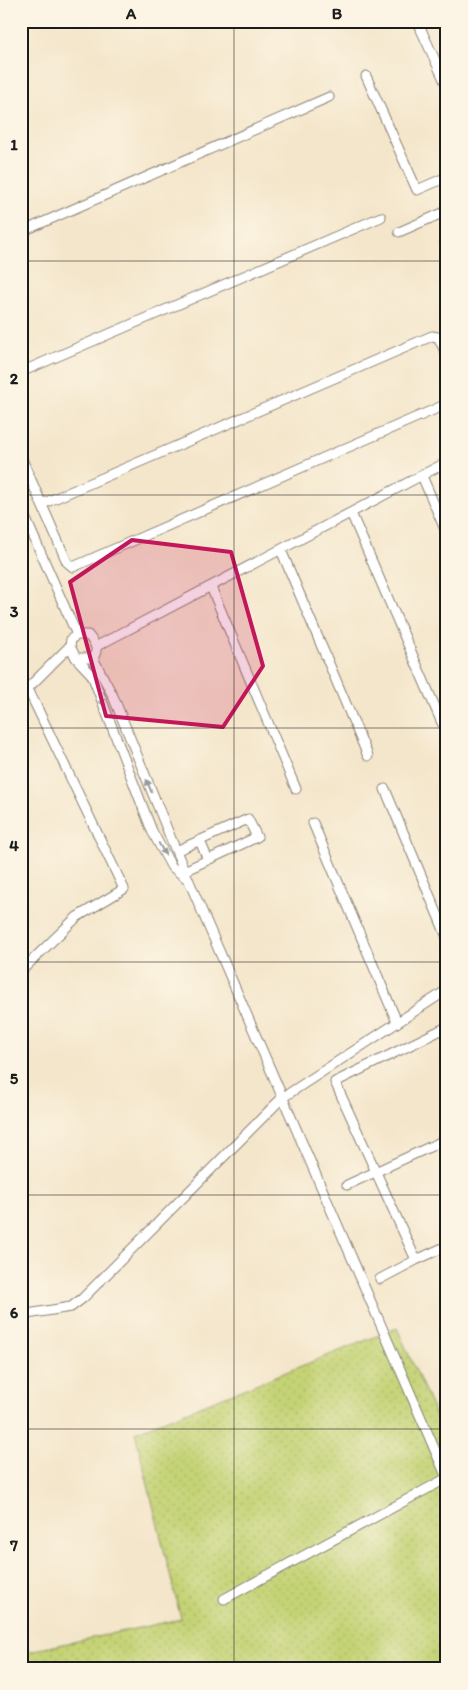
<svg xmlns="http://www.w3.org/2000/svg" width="468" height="1690" font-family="Itim,sans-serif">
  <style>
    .grass { fill: url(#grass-dots); stroke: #707848 }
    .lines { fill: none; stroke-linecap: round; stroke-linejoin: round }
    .minor-casing { stroke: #888174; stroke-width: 11 }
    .minor { stroke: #fff; stroke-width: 9 }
    .oneway { fill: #999 }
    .marked { fill: #c2185b; fill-opacity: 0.2; stroke: #c2185b; stroke-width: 4; stroke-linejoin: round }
    .grid { fill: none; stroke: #1c1c1c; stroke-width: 1; stroke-opacity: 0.55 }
    .neatline { fill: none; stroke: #1c1c1c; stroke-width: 2 }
    .grid-label { font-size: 16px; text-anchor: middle; font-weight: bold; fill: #1c1c1c }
  </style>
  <defs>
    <pattern id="grass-dots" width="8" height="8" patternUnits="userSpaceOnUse" patternTransform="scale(1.25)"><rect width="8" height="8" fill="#c4d375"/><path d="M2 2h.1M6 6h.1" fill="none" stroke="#a8b565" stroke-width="1.8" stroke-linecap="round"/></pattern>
  </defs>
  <rect width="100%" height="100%" fill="#fcf5e5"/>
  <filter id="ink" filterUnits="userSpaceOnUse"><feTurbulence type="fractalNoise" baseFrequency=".02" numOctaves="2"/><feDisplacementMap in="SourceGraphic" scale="10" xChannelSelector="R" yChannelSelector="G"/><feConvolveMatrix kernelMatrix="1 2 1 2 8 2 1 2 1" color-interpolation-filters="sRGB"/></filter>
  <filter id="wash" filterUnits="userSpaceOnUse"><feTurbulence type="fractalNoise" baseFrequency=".0096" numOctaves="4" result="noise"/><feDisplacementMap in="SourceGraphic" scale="20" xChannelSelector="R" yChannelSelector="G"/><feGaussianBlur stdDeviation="1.12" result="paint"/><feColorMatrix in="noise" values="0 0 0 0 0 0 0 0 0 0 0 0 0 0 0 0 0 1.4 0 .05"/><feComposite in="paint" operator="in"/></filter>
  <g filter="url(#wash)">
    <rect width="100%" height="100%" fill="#f4e6cb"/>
    <!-- grass -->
    <path class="grass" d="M397,1328l50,113v228h-426v-16l160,-34 -46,-187z"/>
  </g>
  <g filter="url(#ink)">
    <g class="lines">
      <defs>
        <path id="minor" d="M417,21l30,65
          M366,76l51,114 30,-13
          M21,232l308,-135
          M399,232l48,-21
          M447,242l-2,1 2,3
          M21,372l360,-155
          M21,457l46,105 6,5 374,-163
          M422,476l25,58
          M42,504l390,-168 6,1 9,18
          M21,508l56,127
          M351,513l91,210
          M281,550l87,206
          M211,587l85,202
          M77,635h11c6,8 12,13 5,23h-17l-6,-12 1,-7z
          M97,646l350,-184
          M76,658l16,17 60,156 19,35 15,12
          M93,658l20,38 63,155 271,627
          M21,695l49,-49
          M385,789l62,148
          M313,823l84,199
          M200,841l8,19
          M176,851l72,-32 9,18 -73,34
          M21,971l56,-54 47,-28 -96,-200
          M347,1185l100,-46
          M416,1260l-81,-178 112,-55
          M380,1279l36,-19 31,-14
          M21,1315l50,-8 12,-9 199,-200 165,-108
          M224,1599l223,-121"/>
      </defs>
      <!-- minor casing -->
      <use href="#minor" class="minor-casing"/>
      <!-- minor -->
      <use href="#minor" class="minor"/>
    </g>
    <!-- one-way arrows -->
    <defs><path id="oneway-solid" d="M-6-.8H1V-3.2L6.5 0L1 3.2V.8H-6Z" transform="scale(1.25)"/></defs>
    <g class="oneway">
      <use href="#oneway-solid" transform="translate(101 699) rotate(69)"/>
      <use href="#oneway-solid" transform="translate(149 786) rotate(-112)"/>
      <use href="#oneway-solid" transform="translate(162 849) rotate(61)"/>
    </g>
  </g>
  <!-- marked area -->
  <path class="marked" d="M132,540l99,12 32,114 -40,61 -117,-11 -36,-134z"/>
  <!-- grid -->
  <path class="grid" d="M234,21v1648M21,261h426M21,495h426M21,728h426M21,962h426M21,1195h426M21,1429h426"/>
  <!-- margin -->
  <rect width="468" height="1690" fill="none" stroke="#fcf5e5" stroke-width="55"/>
  <rect x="28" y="28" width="412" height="1634" class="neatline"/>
  <g class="grid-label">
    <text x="131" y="19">A</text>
    <text x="337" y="19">B</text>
    <text x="14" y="150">1</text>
    <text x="14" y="384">2</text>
    <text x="14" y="617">3</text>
    <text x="14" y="851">4</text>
    <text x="14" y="1084">5</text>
    <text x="14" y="1318">6</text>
    <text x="14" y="1551">7</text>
  </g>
</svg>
